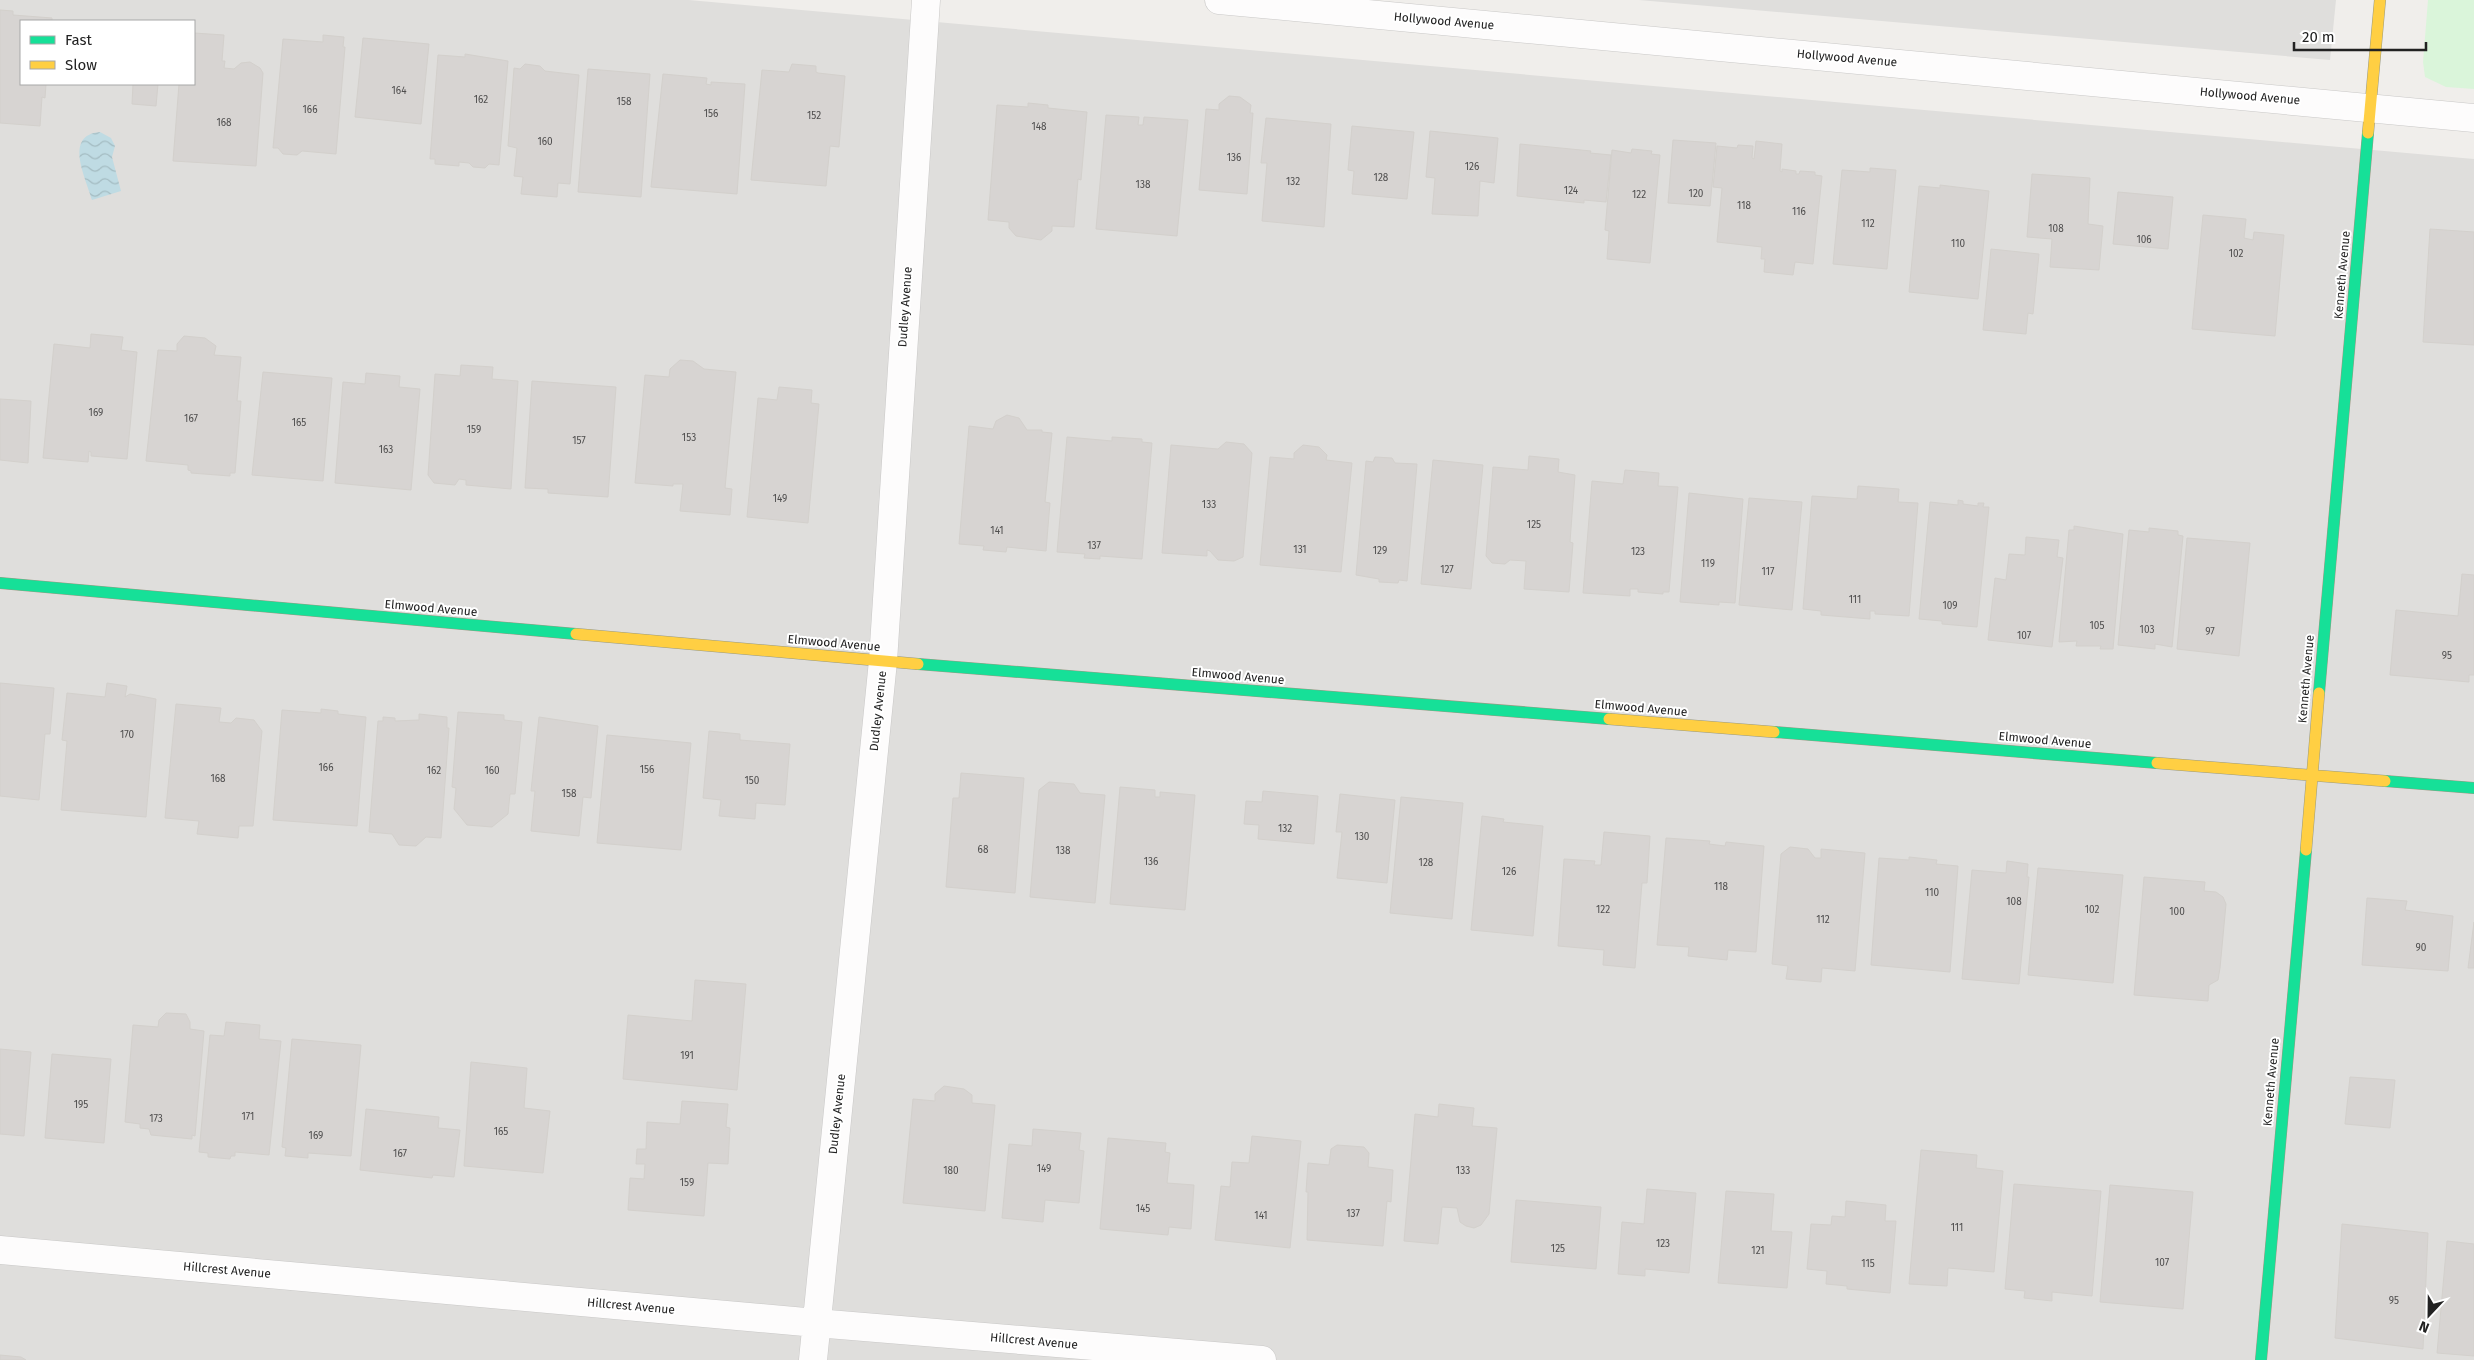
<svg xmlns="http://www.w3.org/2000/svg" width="2474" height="1360" font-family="'Fira Sans',sans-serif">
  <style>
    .residential { fill: #dfdedc; fill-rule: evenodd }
    .park { fill: #daf5da }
    .water { fill: url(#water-waves) }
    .building { fill: #d7d4d2; stroke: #d3d0cc }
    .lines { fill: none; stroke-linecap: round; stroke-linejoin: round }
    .street-casing { stroke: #c9c8c7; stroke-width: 29 }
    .fast-casing { stroke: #999a82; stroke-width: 12 }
    .slow-casing { stroke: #999a82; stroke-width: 12 }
    .street { stroke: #fdfcfc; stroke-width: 28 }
    .fast { stroke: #16e098; stroke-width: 11 }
    .slow { stroke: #ffcf43; stroke-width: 11 }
    .labels { text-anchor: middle; stroke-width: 4; stroke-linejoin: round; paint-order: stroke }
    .number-label { font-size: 10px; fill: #4f4e4e }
    .street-label { font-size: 12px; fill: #222; stroke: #fff }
  </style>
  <defs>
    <pattern id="water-waves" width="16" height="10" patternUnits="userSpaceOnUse" patternTransform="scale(1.25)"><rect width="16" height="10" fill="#bfdbe3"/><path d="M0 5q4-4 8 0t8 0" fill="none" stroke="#a4bcc2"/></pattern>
  </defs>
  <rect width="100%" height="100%" fill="#f0eeeb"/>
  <!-- residential -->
  <path class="residential" d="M0,0h689l1785,159v1201h-2474zM21,21h173v63h-173z
    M1639,0h697l-6,60z"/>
  <!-- park -->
  <path class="park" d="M2428,0h46v89l-28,-2 -21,-10 -2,-15z"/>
  <!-- water -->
  <path class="water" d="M100,132l11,6 4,8 -3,11 9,34 -29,9c-6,-22 -29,-65 8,-68z"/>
  <!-- building -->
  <path class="building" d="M0,10l13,1v4l39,3v3h-31v63h25l-1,14 -3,-1 -2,29 -40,-3z
    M194,33l30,2 -2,26h3l-1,7 10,1 7,-6 9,-1 10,6 3,5 -7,93 -83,-5 6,-77h15z
    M323,35l21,2 -1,10h2l-9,107 -34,-3 -5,4 -14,-1 -5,-6h-5l10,-109 40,3z
    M363,38l66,6 -8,80 -66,-7z
    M465,54l43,7 -9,104 -10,-1 -4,4 -12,-1 -4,-4 -10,-1v4l-24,-2v-5h-5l8,-104 27,2z
    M525,64l15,2 5,5 34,4 -9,109 -12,-1 -1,14 -36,-3 2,-17 -9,-1 3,-28 -9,-2 6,-78 6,1z
    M792,64l24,2v6l2,1 27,3 -6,71 -9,-1 -4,40 -75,-6 11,-110 27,2z
    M588,69l62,5 -9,123 -63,-5z
    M663,74l44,4 -1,6 5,1v-3l34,2 -8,110 -86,-7z
    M133,84h25l-2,22 -24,-2z
    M1229,96l11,1 11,8 -1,8h3l-6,81 -48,-4 7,-81 13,1v-6z
    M1028,103l20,2v3l39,4 -6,68 -3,-1 -4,48 -22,-1v5l-11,9 -25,-4 -7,-8v-6l-21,-2 9,-115 31,2z
    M1106,115l33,2 -1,8h5l1,-8 44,3 -11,116 -81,-7z
    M1266,118l65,6 -7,103 -62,-6 5,-58h-6z
    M1352,126l62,6 -7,67 -55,-5 2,-23 -6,-1z
    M1430,131l68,7 -4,45 -14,-2 -2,35 -46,-2 3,-36 -9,-1z
    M1673,140l43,3 -6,63 -42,-3z
    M1756,141l26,3 -2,27 2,1v-3l14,2v3h3l1,-3 15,1v3l7,1 -9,88 -18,-2 -2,13 -29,-3 1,-13h-4l1,-12 -45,-5 5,-54 -9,-1 4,-41 20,2 1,-3 15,1 -1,12 2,1z
    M1520,144l71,7 -1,2 21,2 -5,47 -22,-2v3l-67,-7z
    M1632,149l20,2 -1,3 9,1 -10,108 -43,-4 2,-28 -4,-1 7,-80 19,3z
    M1870,168l26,2 -9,99 -54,-5 9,-94 28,2z
    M2032,174l58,4 -2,46 15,2 -4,44 -49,-3 2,-28 -25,-2z
    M1940,185l49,6 -11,108 -69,-7 10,-106 21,2z
    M2118,192l55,5 -5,52 -55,-5z
    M2203,215l43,4 -2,19 9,2 1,-8 30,3 -9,101 -83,-7z
    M2430,229l44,3v113l-51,-3z
    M1991,249l48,5 -6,60 -5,-1 -2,21 -43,-4z
    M91,334l32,3 -2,13 16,2 -10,107 -36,-3v-4l-2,-1 -1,11 -45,-4 11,-114 36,4z
    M184,336l21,2 11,8 -2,9 27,2 -4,44h4l-6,72h-5v3l-39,-3v-2l-3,-1v-5l-42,-4 12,-111 19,1v-7z
    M680,360l13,1 11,8 32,3 -11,116 7,1 -2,26 -50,-4 3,-27h-10v2l-38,-3 10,-108 24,2 1,-8z
    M461,365l32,2 -1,12 26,2 -7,108 -45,-4v-5l-7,-1 -4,6 -21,-2 -6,-8 7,-101 25,2z
    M263,372l69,6 -9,103 -71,-6z
    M366,373l34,3 -1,11 21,2 -9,101 -76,-7 8,-101 22,2z
    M532,381l84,6 -8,110 -60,-4v-4l-23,-1z
    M779,387l33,3 -1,13 8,1 -11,119 -61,-6 11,-119 19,2z
    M0,399l31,2 -3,62 -28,-3z
    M1007,415l12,3 8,12h15v2l10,1 -7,69 5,1 -4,48 -39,-4 -1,5 -23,-2 1,-4 -25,-2 10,-118 24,3 3,-8z
    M1067,437l45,4v-4l30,2v3l10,1 -10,116 -42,-3v3l-16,-1 1,-4 -28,-2z
    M1226,442l18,2 8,9 -9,104 -9,4 -16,-1 -8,-9 -3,-1v6l-45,-3 9,-108 47,4z
    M1303,445l16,2 8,8 -1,5 26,3 -11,109 -81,-7 10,-108 24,2v-6z
    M1529,456l30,3 -1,13 17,3 -5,67 3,1 -4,49 -45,-3 2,-28 -16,-1 -5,4 -13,-1 -6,-7 7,-89 35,3z
    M1375,457l17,1 3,5 22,1 -10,117 -8,-1 -1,3 -19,-1v-3l-23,-4 10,-114 7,1z
    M1433,460l50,5 -12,124 -50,-5z
    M1625,470l34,3 -1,13 20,1 -9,105h-6v2l-25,-2v-3h-8v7l-47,-3 9,-112 31,3z
    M1858,486l41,3 -1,13 20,1 -9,113 -34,-2v-3h-5v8l-49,-4v-4l-18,-2 9,-113 45,3z
    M1689,493l54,6 -8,104 -16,-1v3l-39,-3z
    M1749,498l53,4 -10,108 -53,-5z
    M1958,500l5,1v3l15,2v-3h6l-1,4h6l-12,120 -35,-3v-3l-23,-2 11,-117 28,3z
    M2074,526l49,8 -10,115h-13l1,-3h-25l1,-5 -18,1 10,-112h5z
    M2149,528l29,3v4l5,1 -11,111 -17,-3v5l-37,-4 11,-115 20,2z
    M2026,537l33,3 -2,17 6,1 -11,89 -64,-7 7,-62 11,2 3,-26 16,1z
    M2187,538l63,5 -11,113 -62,-7z
    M2462,574l12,1v100h-5v7l-79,-7 6,-65 62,6z
    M0,683l54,5 -4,46h-5l-6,66 -39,-4z
    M107,683l20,3 -2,11 5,-3 26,5 -10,118 -85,-7 6,-69 -5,-1 5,-47 38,4z
    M176,704l45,4 -2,14 12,1 5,-5 18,2 8,11 -9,95h-14l-1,12 -41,-4 2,-13 -34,-3z
    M321,709l17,2v3l28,3 -9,109 -84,-6 9,-110 39,3z
    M458,712l46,3v5l18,2 -7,72h-5l-2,20 -16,13 -25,-2 -13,-16 2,-21 -4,-1z
    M419,714l28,3v11h2l-8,110 -15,-1 -10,9 -17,-1 -7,-11 -23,-2 9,-111h5v-4l12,1v3l24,-1z
    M539,717l59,9 -7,72 -8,-1 -4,39 -48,-5 4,-40h-4z
    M709,731l31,3v6l50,4 -5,61 -29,-2 -1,16 -36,-3 2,-16 -18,-2z
    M607,735l84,8 -10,107 -84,-7z
    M961,773l63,5 -9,115 -69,-6 7,-89h6z
    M1049,782l25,2 6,9 25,2 -10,108 -65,-6 9,-107z
    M1120,787l35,3v7h5v-5l35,3 -10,115 -75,-6z
    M1263,791l55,5 -4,48 -56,-5 1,-14 -15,-1 2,-23 16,1z
    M1340,794l55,6 -8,83 -50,-5 5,-46h-6z
    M1401,797l62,6 -11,116 -62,-6z
    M1482,816l22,3 -1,3 40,4 -10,110 -62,-6z
    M1604,832l46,4 -3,47h-5l-7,85 -32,-3 1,-15 -46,-4 6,-87 31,2 -1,4h7z
    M1666,838l44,3 -1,3 16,2 1,-4 38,4 -8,106 -28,-2 -1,10 -39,-4 1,-9 -32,-2z
    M1790,847l18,2 7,9h6v-9l44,4 -10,118 -33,-3 -1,14 -35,-3 2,-13 -16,-2 9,-110z
    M1909,857l28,3 -1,4 22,2 -8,106 -79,-7 8,-107 30,2z
    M2007,861l21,3 -1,13h2l-10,107 -57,-5 10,-109 34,3z
    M2038,868l85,7 -10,108 -85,-8z
    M2144,877l61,5 -1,9 12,1 7,5 3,7 -6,64 -2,12 -9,5 -1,16 -74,-6z
    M2367,898l40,3 -2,9 48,6 -5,55 -86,-6z
    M2474,922v46h-6z
    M695,980l51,4 -9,106 -114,-11 5,-64 64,6z
    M166,1013l20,1 4,8v7l14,2 -9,105 -3,-1v4l-41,-4 -2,-6 -9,-1v-4l-15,-2 8,-97 25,2 1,-7z
    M226,1022l34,3 -1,14 22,2 -12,114 -34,-3v4h-4l-1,3 -22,-2v-4l-9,-1 11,-117 14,1z
    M292,1039l69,6 -10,111 -43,-3v5l-23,-2 1,-8 -4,-1z
    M0,1049l31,3 -7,84 -24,-2z
    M52,1054l59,5 -7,84 -59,-5z
    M471,1062l56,6 -3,40 26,3 -7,62 -79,-7z
    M2350,1077l45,3 -5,48 -45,-4z
    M944,1086l20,3 8,6v8l23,2 -10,106 -82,-8 10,-104 22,2v-7z
    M682,1101l46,3 -2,23 4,1 -2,36 -20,-1 -4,53 -76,-6 2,-32 14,1 1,-15h-9l1,-15h9l1,-27 33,2z
    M1439,1104l35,4 -2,18 25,2 -8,86 -8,11 -7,3 -8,-2 -6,-4 -3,-14 -15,-1 -4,37 -34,-3 11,-127 23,3z
    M366,1109l73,8 -1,11 22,2 -6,47 -21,-2 -1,3 -72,-8z
    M1033,1129l48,4 -2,17 5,1 -5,52 -34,-3 -2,22 -41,-4 7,-74 23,2z
    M1252,1136l49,5 -11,107 -75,-8 6,-54 9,1 2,-25 17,1z
    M1108,1138l58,5 -1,9 5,1 -3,30 27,2 -3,44 -22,-2 -1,8 -68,-6z
    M1337,1145l27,2 5,6 -1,14 25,3 -2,32 -4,-1 -4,45 -76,-6 1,-48h-2l2,-29 21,2 2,-16z
    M1921,1150l56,5 -1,13 27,3 -9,101 -46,-4 -1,18 -38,-2z
    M2014,1184l87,7 -9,105 -40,-4v9l-28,-3 1,-7 -20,-2z
    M2110,1185l83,7 -10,117 -83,-7z
    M1647,1189l49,4 -7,80 -44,-4v7l-27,-2 4,-52 22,2z
    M1726,1191l48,3 -3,37 21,1 -5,56 -69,-5z
    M1516,1200l85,7 -5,62 -85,-7z
    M1846,1201l40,4 -1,16h11l-6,72 -43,-4v-3l-21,-2 1,-13 -20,-2 4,-45 20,1 1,-9 13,1z
    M2342,1224l86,9 -5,116 -88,-11z
    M2447,1241l27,3v112l-37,-3z
    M0,1355l21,2 5,3h-26z"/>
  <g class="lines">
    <defs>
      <path id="street" d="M1219,0l1255,118
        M0,1250l816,73 446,37
        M813,1360l70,-699 43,-661"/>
      <path id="fast" d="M0,583l576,51
        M918,664l691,55
        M2319,693l49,-560
        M1774,732l383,31
        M2385,781l89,7
        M2261,1360l45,-510"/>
      <path id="slow" d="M2368,133l12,-133
        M576,634l342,30
        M1609,719l165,13
        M2157,763l228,18
        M2306,850l13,-157"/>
    </defs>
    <!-- street casing -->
    <use href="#street" class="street-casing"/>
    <!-- fast casing -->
    <use href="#fast" class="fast-casing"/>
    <!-- slow casing -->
    <use href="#slow" class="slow-casing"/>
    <!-- street -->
    <use href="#street" class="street"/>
    <!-- fast -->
    <use href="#fast" class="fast"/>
    <!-- slow -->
    <use href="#slow" class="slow"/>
  </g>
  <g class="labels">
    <!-- number labels -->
    <g class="number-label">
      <text x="399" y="94">164</text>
      <text x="481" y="103">162</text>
      <text x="624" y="105">158</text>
      <text x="310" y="113">166</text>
      <text x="711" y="117">156</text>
      <text x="814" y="119">152</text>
      <text x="224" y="126">168</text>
      <text x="1039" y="130">148</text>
      <text x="545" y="145">160</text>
      <text x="1234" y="161">136</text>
      <text x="1472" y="170">126</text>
      <text x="1381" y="181">128</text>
      <text x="1293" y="185">132</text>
      <text x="1143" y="188">138</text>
      <text x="1571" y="194">124</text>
      <text x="1696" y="197">120</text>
      <text x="1639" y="198">122</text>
      <text x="1744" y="209">118</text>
      <text x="1799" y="215">116</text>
      <text x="1868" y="227">112</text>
      <text x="2056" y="232">108</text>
      <text x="2144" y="243">106</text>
      <text x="1958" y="247">110</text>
      <text x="2236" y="257">102</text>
      <text x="96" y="416">169</text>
      <text x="191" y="422">167</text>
      <text x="299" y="426">165</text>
      <text x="474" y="433">159</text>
      <text x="689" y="441">153</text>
      <text x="579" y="444">157</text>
      <text x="386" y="453">163</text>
      <text x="780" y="502">149</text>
      <text x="1209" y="508">133</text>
      <text x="1534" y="528">125</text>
      <text x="997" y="534">141</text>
      <text x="1094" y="549">137</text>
      <text x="1300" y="553">131</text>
      <text x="1380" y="554">129</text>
      <text x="1638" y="555">123</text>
      <text x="1708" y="567">119</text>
      <text x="1447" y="573">127</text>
      <text x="1768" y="575">117</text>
      <text x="1855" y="603">111</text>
      <text x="1950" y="609">109</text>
      <text x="2097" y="629">105</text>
      <text x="2147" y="633">103</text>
      <text x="2210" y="635">97</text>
      <text x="2024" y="639">107</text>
      <text x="2447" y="659">95</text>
      <text x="127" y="738">170</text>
      <text x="326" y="771">166</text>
      <text x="647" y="773">156</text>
      <text x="434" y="774">162</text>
      <text x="492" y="774">160</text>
      <text x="218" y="782">168</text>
      <text x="752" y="784">150</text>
      <text x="569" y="797">158</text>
      <text x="1285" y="832">132</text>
      <text x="1362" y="840">130</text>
      <text x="983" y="853">68</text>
      <text x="1063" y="854">138</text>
      <text x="1151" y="865">136</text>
      <text x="1426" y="866">128</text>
      <text x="1509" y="875">126</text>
      <text x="1721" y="890">118</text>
      <text x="1932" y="896">110</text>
      <text x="2014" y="905">108</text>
      <text x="1603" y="913">122</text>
      <text x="2092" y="913">102</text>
      <text x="2177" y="915">100</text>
      <text x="1823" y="923">112</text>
      <text x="2421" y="951">90</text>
      <text x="687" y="1059">191</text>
      <text x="81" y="1108">195</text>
      <text x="248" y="1120">171</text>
      <text x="156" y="1122">173</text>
      <text x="501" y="1135">165</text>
      <text x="316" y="1139">169</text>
      <text x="400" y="1157">167</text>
      <text x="1044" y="1172">149</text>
      <text x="951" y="1174">180</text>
      <text x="1463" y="1174">133</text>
      <text x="687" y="1186">159</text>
      <text x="1143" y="1212">145</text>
      <text x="1353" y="1217">137</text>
      <text x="1261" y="1219">141</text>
      <text x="1957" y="1231">111</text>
      <text x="1663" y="1247">123</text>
      <text x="1558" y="1252">125</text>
      <text x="1758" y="1254">121</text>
      <text x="2162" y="1266">107</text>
      <text x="1868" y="1267">115</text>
      <text x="2394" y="1304">95</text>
    </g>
    <!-- street labels -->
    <g class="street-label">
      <text transform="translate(1444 21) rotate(5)" y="4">Hollywood Avenue</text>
      <text transform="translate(1847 58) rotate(5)" y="4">Hollywood Avenue</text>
      <text transform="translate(2250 96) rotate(5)" y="4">Hollywood Avenue</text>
      <text transform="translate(2342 275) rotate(-85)" y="4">Kenneth Avenue</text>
      <text transform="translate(905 307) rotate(-86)" y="4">Dudley Avenue</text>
      <text transform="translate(431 608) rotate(5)" y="4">Elmwood Avenue</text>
      <text transform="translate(834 643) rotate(5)" y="4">Elmwood Avenue</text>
      <text transform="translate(1238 676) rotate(5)" y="4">Elmwood Avenue</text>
      <text transform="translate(2306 679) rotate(-85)" y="4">Kenneth Avenue</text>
      <text transform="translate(1641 708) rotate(5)" y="4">Elmwood Avenue</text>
      <text transform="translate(878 711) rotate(-84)" y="4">Dudley Avenue</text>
      <text transform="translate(2045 740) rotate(5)" y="4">Elmwood Avenue</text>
      <text transform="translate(2271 1082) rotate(-85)" y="4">Kenneth Avenue</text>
      <text transform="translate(837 1114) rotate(-84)" y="4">Dudley Avenue</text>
      <text transform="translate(227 1270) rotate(5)" y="4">Hillcrest Avenue</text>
      <text transform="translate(631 1306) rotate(5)" y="4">Hillcrest Avenue</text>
      <text transform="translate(1034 1341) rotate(5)" y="4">Hillcrest Avenue</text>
    </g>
  </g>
  <!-- legend -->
  <rect x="20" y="20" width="175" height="65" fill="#ffffff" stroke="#a7a7a7"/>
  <rect x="30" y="36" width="25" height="8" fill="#16e098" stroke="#a7a7a7"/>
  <text x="65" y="45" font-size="15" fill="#222222">Fast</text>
  <rect x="30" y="61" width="25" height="8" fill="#ffcf43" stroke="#a7a7a7"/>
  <text x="65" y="70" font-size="15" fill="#222222">Slow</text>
  <!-- north arrow -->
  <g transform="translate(2429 1315) rotate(202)" stroke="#ffffff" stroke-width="4" paint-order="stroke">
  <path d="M0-4L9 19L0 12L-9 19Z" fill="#222222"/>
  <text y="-8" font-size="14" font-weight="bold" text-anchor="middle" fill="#222222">N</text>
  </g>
  <!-- scale -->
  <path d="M2294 42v8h132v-8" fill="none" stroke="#222222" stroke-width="2.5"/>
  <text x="2302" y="42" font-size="15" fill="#222222" stroke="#ffffff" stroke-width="4" paint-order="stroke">20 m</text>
</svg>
